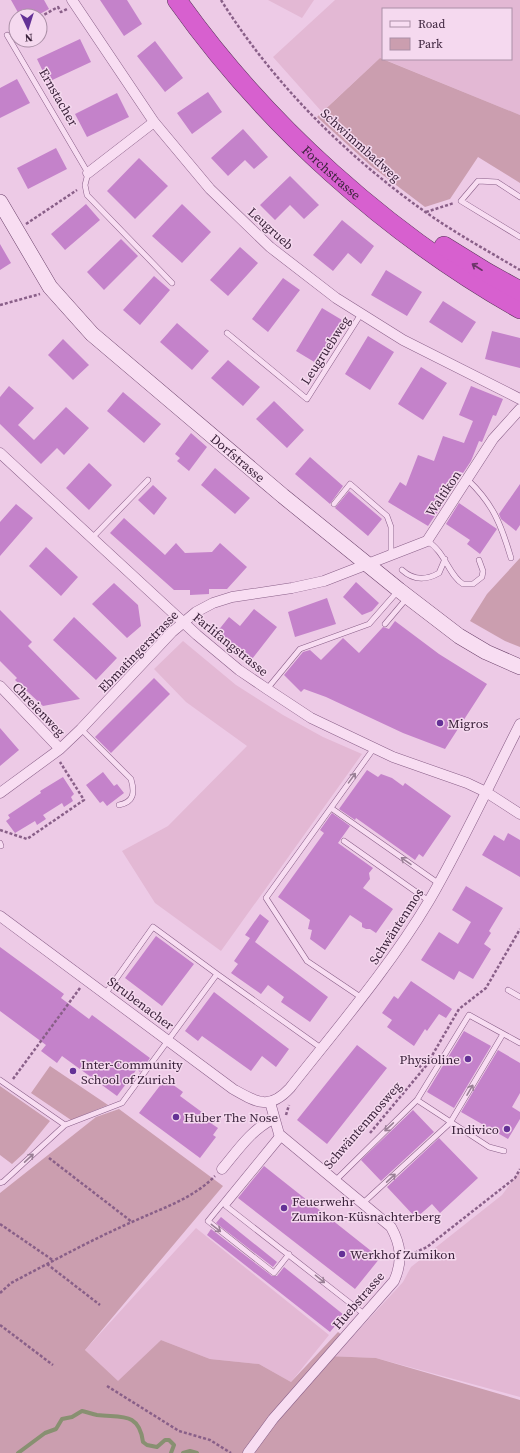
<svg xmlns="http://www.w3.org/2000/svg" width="520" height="1453" font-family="'Source Serif 4',serif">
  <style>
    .farmland { fill: #e3b8d4 }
    .green { fill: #cb9eaf }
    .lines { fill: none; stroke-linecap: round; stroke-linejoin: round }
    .stream { stroke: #889071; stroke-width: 4 }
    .building { fill: #c482ca }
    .lane-casing { stroke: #895f88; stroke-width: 6 }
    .street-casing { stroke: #895f88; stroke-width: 11 }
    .secondary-casing { stroke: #6c426b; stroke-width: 16 }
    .highway-casing { stroke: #573358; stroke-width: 20 }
    .path { stroke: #895f88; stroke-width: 2.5; stroke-dasharray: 3 2; stroke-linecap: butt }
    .lane { stroke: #f8ddf2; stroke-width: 5 }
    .street { stroke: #f8ddf2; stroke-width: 10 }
    .secondary { stroke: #f8ddf2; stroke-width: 15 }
    .highway { stroke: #d760cf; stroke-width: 19 }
    .oneway { stroke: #6a3567 }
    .oneway2 { stroke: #9a8096 }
    .poi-dot { fill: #643196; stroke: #f5d9ef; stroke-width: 1.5 }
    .labels { text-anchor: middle; stroke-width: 3; stroke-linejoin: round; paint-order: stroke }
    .street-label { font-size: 13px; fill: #3b223b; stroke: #f5d9ef }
    .poi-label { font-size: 13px; fill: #3b223b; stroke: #f5d9ef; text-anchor: start }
  </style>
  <rect width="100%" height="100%" fill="#edcae6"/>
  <!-- farmland -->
  <path class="farmland" d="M268,0h46l-12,18z
    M335,0h185v115l-137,-56h128v-50h-128v50l-3,-1 -58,54 -49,-55z
    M183,641l53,44 47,30 40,22 39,17 -141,197 -66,-48 -33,-52 46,-25 79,-80 -61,-44 -32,-33z
    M520,1171v226l-144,-39 -49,-2 16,-9 60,-65 8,-15 91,-72z
    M196,1228l133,107 -38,47 -32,-18 -49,-5 -49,-19 -43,42 -33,-32z"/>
  <!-- green -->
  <path class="green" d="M380,58l140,57v68l-42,-26 -28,42 -25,8 -54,-41 -54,-49z
    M520,558v89l-15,-6 -35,-20 17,-27z
    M50,1066l58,39 -37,15 -40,-27z
    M0,1086l50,35 -26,32 -12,11 -12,-9z
    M119,1109l104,77 -138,164 33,31 43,-41 49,19 49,5 32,18 47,-50 4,3 -15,21 49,2 144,42v53h-520v-260l96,-76z"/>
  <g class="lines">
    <!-- stream -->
    <path class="stream" d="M18,1453l27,-20 11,-4 6,-10 10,-2 10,-6c5,1 10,3 15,4 23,3 42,-4 46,27l4,3 10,2 8,-7h4l5,5 -3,8
      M183,1453l7,-2 7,2"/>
  </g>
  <!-- building -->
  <path class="building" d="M11,0h33l5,9 -13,7h-16z
    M100,0h27l15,24 -18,12z
    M80,39l11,23 -43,20 -11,-23z
    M155,41l28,37 -18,14 -28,-36z
    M17,79l13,24 -30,15v-30z
    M208,92l14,20 -30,22 -15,-21z
    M117,93l12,24 -42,20 -12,-23z
    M243,129l25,28 -14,12 -9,-9 -17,16 -17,-18z
    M56,148l11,21 -39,20 -11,-21z
    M139,158l29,28 -33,33 -28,-28z
    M290,176l29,29 -15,14 -14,-14 -15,15 -15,-15z
    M86,204l14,16 -35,30 -14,-16z
    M182,204l29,28 -29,31 -30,-27z
    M342,220l32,26 -13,18 -13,-11 -15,18 -20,-16z
    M121,239l17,17 -34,34 -17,-18z
    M0,244l11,19 -11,7z
    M240,247l18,16 -30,33 -18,-16z
    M386,270l36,22 -15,24 -36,-21z
    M154,276l16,14 -30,35 -17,-15z
    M283,278l17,12 -32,42 -16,-13z
    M443,301l33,21 -14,21 -33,-21z
    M322,308l20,12 -26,43 -20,-12z
    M177,323l32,28 -17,19 -32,-28z
    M492,331l28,7v30l-35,-9z
    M368,336l26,16 -24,38 -25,-16z
    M63,339l26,26 -16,15 -25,-25z
    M228,360l32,27 -17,19 -32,-28z
    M421,367l26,16 -24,37 -25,-16z
    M9,386l25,22 -16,17 16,15 32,-33 23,21 -25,27 -7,-7 -16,16 -41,-40v-27z
    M471,386l32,13 -7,17 -3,-1 -11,27 -3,-1 -8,20 -8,12 -5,-2 -9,24 -21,31 -40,-24 12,-20 6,4 12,-31 16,6 9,-25 21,7 9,-22 -14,-6z
    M123,392l38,32 -17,19 -37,-32z
    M274,401l30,29 -17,18 -31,-29z
    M191,433l16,14 -18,24 -12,-10 3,-3 -5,-4z
    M310,457l33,29 -13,18 -35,-30z
    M89,463l23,22 -23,25 -23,-22z
    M215,468l35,30 -15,16 -34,-29z
    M520,484v41l-4,6 -15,-12 -2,-5z
    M153,485l14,13 -13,17 -16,-15z
    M349,491l33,28 -14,17 -33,-28z
    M459,503l38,26 -17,25 -13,-10 3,-4 -24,-16z
    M16,504l17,14 -33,38v-34z
    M124,518l41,37 11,-12 9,10 27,-1 8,-9 27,24 -20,22h-18v5l-19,1v-5h-16l-64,-57z
    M46,547l32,30 -17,19 -32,-30z
    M356,582l23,21 -7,8 -10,4 -19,-18z
    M114,583l24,22 3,21 -14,12 -35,-34z
    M327,598l9,26 -41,13 -7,-25z
    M254,609l23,18 -25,32 -35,-27 12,-15 11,9z
    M0,610l32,32 -4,4 52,53 -37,7 -28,-26 2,-2 -17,-17z
    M74,617l43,41 -21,22 -43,-40z
    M395,621l44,33 48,30 -42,65 -42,-16 -77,-36 -22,-8 -3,3 -17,-17 19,-23 7,-2 11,10 22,-22 16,15 24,-26 6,2z
    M154,678l16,16 -59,59 -16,-16z
    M0,728l19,22 -19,16z
    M367,770l11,7 3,-3 11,4 11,8 2,-3 46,33 -28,41 -4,-3 -4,6 -59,-42 -1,2 -16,-11z
    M103,772l11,14 3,-2 7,9 -17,13 -4,-5 -3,2 -14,-18z
    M63,777l11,17 -3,3 2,4 -9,6 -2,-4 -19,12 3,4 -9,6 -2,-4 -20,12 -9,-12 4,-3 -2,-3 33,-22 -1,-2z
    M332,813l18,13 -12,17 35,25 -4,5 1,6 -7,9 30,21 -17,24 -6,-4h-4l-4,-2v-4l-12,-8 -25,35 -15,-11 2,-9 -4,-1 2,-9 -32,-23 46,-64 -4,-3z
    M508,833l12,7v37l-38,-22 12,-20 10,6z
    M466,886l37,22 -14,23 2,2 -7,11 7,5 -18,30 -14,-8 -5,9 -33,-20 18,-28 19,12 13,-22 -19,-12z
    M260,914l9,7 -14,21 73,55 -18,25 -29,-20 3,-5 -16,-12 -7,9 -30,-21 7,-9 -4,-3 16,-23 -5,-3z
    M156,936l38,28 -32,42 -37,-28z
    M0,947l64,47 -3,4 28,21 3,-4 58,43 -10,14 -3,-3 -20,27 -55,-40 -5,7 -16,-12 5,-6 -46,-34z
    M411,981l41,28 -6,9 -7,-4 -12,17 -2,-2 -11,17 -27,-19 5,-7 -10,-7 12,-17 4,3z
    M214,992l75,57 -13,18 -14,-11 -11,15 -49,-35 -4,5 -13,-10z
    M464,1031l27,15 -37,62 -27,-16z
    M357,1045l30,23 -60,76 -30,-24z
    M498,1050l22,13v30l-8,14 8,5v7l-12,20 -47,-27z
    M165,1079l18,13 -3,4 34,25 -2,3 6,4 -5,7 3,2 -16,21 -61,-45z
    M413,1110l21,22 -53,49 -20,-21z
    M439,1138l39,40 -38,35 -8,-9 -16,14 -29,-31z
    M264,1166l116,92 -25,31 -117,-91z
    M221,1217l56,45 -4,5 -57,-44z
    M211,1229l61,47h5l7,-9 60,48 -14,17 -123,-97z"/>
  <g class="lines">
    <defs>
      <path id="lane" d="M7,35l81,138 -3,12 2,10 85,88
        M520,197l-23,-15 -19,-1 -17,20 59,36
        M227,333l80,66 54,-85
        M468,480c25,24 33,44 43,78
        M334,504l16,-20 37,32 4,11v28
        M93,537l55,-57
        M427,541c18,10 22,35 36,43h10l9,-7 1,-6 -4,-11
        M402,570c11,10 23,11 37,3l6,-14
        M385,624l22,-26
        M267,689l33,-40 69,-25 28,-32
        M81,729l50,50c4,14 3,23 -12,26
        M331,808l107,75
        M344,841l85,60
        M0,843l1,3
        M508,990l12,7
        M106,993l47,-66 64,47 104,74
        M362,998l-55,-37 -41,-63 108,-150
        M0,1080l65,45
        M417,1100l72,47 15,4
        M279,1134l-71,87 66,52 15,-19
        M282,1138l-56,68 138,108
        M335,1181l82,-81 52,-85 51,28
        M0,1183l3,-1 62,-57 57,-22 95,-129
        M362,1204l88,-81 53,-89"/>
      <path id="street" d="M72,0l82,122 56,67 60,58 66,51 67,42 117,59
        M88,173l66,-51
        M0,453l197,182 42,35 28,19 44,29 82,39 74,26 19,9 34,22
        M0,686l60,63
        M0,793l60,-44 21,-20 91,-97 24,-20 17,-9 19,-6 60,-9 32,-7 103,-40 66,-102 27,-30
        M0,916l233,173c23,13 36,22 57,-1 48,-61 99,-120 139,-187 33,-57 61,-118 91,-177
        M222,1169c16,-19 29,-39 51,-50
        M248,1453l25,-34 121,-138c9,-20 7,-36 -3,-54l-112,-93 -9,-32"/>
      <g id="secondary">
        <path id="s1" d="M0,202l50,85 42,47 191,162 116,94 60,46 27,16 34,15"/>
      </g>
      <g id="highway">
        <path id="s2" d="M177,0c88,124 210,234 343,309"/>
        <path d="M444,246l42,26 34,19"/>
      </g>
    </defs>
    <!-- lane casing -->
    <use href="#lane" class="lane-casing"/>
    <!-- street casing -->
    <use href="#street" class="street-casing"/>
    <!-- secondary casing -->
    <use href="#secondary" class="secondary-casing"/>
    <!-- highway casing -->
    <use href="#highway" class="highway-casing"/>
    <!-- path -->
    <path class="path" d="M221,0c52,83 123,154 203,211 31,22 64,40 96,59
      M40,17l18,-10 3,5 6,-3
      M426,212l28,-9
      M26,224l51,-34
      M0,305l40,-11
      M0,830l27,9 57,-39 -24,-38
      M415,1062l8,7
      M13,1079l67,-91
      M286,1115l3,-10
      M370,1133l56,-67 33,-57 27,-21 34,-59
      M49,1158l83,64
      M0,1224l54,37
      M410,1255l17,-8 88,-69 5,-9
      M47,1264l53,41
      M0,1293l11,-10c40,-21 80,-43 121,-61 30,-14 59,-22 83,-46
      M0,1325l53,40
      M107,1386l72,45 31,9 21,13"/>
    <!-- lane -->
    <use href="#lane" class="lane"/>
    <!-- street -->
    <use href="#street" class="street"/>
    <!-- secondary -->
    <use href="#secondary" class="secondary"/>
    <!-- highway -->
    <use href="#highway" class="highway"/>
  </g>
  <!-- one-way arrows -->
  <defs><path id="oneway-shaft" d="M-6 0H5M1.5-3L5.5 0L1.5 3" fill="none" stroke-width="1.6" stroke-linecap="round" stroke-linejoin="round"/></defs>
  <use class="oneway" href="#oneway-shaft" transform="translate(477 267) rotate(-147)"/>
  <g class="oneway2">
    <use href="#oneway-shaft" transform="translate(352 778) rotate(-54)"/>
    <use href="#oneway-shaft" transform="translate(406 861) rotate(-145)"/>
    <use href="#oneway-shaft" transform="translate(470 1090) rotate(-60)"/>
    <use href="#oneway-shaft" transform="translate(389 1127) rotate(137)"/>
    <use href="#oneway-shaft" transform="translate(29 1158) rotate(-43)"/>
    <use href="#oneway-shaft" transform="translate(391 1178) rotate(-43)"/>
    <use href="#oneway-shaft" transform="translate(216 1228) rotate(38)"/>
    <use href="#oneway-shaft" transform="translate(320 1279) rotate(39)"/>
  </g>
  <!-- markers -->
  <g class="poi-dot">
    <circle cx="440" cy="723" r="4"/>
    <circle cx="468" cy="1059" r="4"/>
    <circle cx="73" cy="1071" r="4"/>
    <circle cx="176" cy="1117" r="4"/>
    <circle cx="507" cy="1129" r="4"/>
    <circle cx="284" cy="1208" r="4"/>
    <circle cx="342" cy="1254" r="4"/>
  </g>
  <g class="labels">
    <!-- street labels -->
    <g class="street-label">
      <text transform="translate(59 97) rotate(60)" y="5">Ernstacher</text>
      <text transform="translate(361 145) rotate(42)" y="5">Schwimmbadweg</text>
      <text dy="5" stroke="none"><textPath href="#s2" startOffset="232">Forchstrasse</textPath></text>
      <text transform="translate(271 228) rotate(42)" y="5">Leugrueb</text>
      <text transform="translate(325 350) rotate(-57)" y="5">Leugruebweg</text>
      <text dy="5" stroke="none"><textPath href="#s1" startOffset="353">Dorfstrasse</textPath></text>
      <text transform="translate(443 493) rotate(-56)" y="5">Waltikon</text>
      <text transform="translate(231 644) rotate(39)" y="5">Farlifangstrasse</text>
      <text transform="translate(138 651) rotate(-46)" y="5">Ebmatingerstrasse</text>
      <text transform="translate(39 709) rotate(46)" y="5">Chreienweg</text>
      <text transform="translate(396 926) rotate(-57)" y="5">Schwäntenmos</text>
      <text transform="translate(141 1003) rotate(37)" y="5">Strubenacher</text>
      <text transform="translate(362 1125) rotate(-49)" y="5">Schwäntenmosweg</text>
      <text transform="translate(358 1300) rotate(-49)" y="5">Huebstrasse</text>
    </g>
    <!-- poi labels -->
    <g class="poi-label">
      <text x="448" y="728">Migros</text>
      <text x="460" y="1064" text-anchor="end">Physioline</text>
      <text x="81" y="1069">Inter-Community<tspan x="81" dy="15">School of Zurich</tspan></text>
      <text x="184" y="1122">Huber The Nose</text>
      <text x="499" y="1134" text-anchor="end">Indivico</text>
      <text x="292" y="1206">Feuerwehr<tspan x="292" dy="15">Zumikon-Küsnachterberg</tspan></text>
      <text x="350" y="1259">Werkhof Zumikon</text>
    </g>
  </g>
  <!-- legend -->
  <rect x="382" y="8" width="130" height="52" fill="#f5d9ef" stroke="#ab90a7"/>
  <rect x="390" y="21" width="20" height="6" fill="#f8ddf2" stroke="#ab90a7"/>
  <text x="418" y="28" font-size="12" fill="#3b223b">Road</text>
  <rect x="390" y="38" width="20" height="12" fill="#cb9eaf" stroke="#ab90a7"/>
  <text x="418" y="48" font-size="12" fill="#3b223b">Park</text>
  <!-- north arrow -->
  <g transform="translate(28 28) rotate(176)"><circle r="19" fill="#f5d9ef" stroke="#ab90a7"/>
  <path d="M0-3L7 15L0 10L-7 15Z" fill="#643196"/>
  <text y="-6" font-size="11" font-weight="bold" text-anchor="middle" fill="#3b223b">N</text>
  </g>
</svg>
